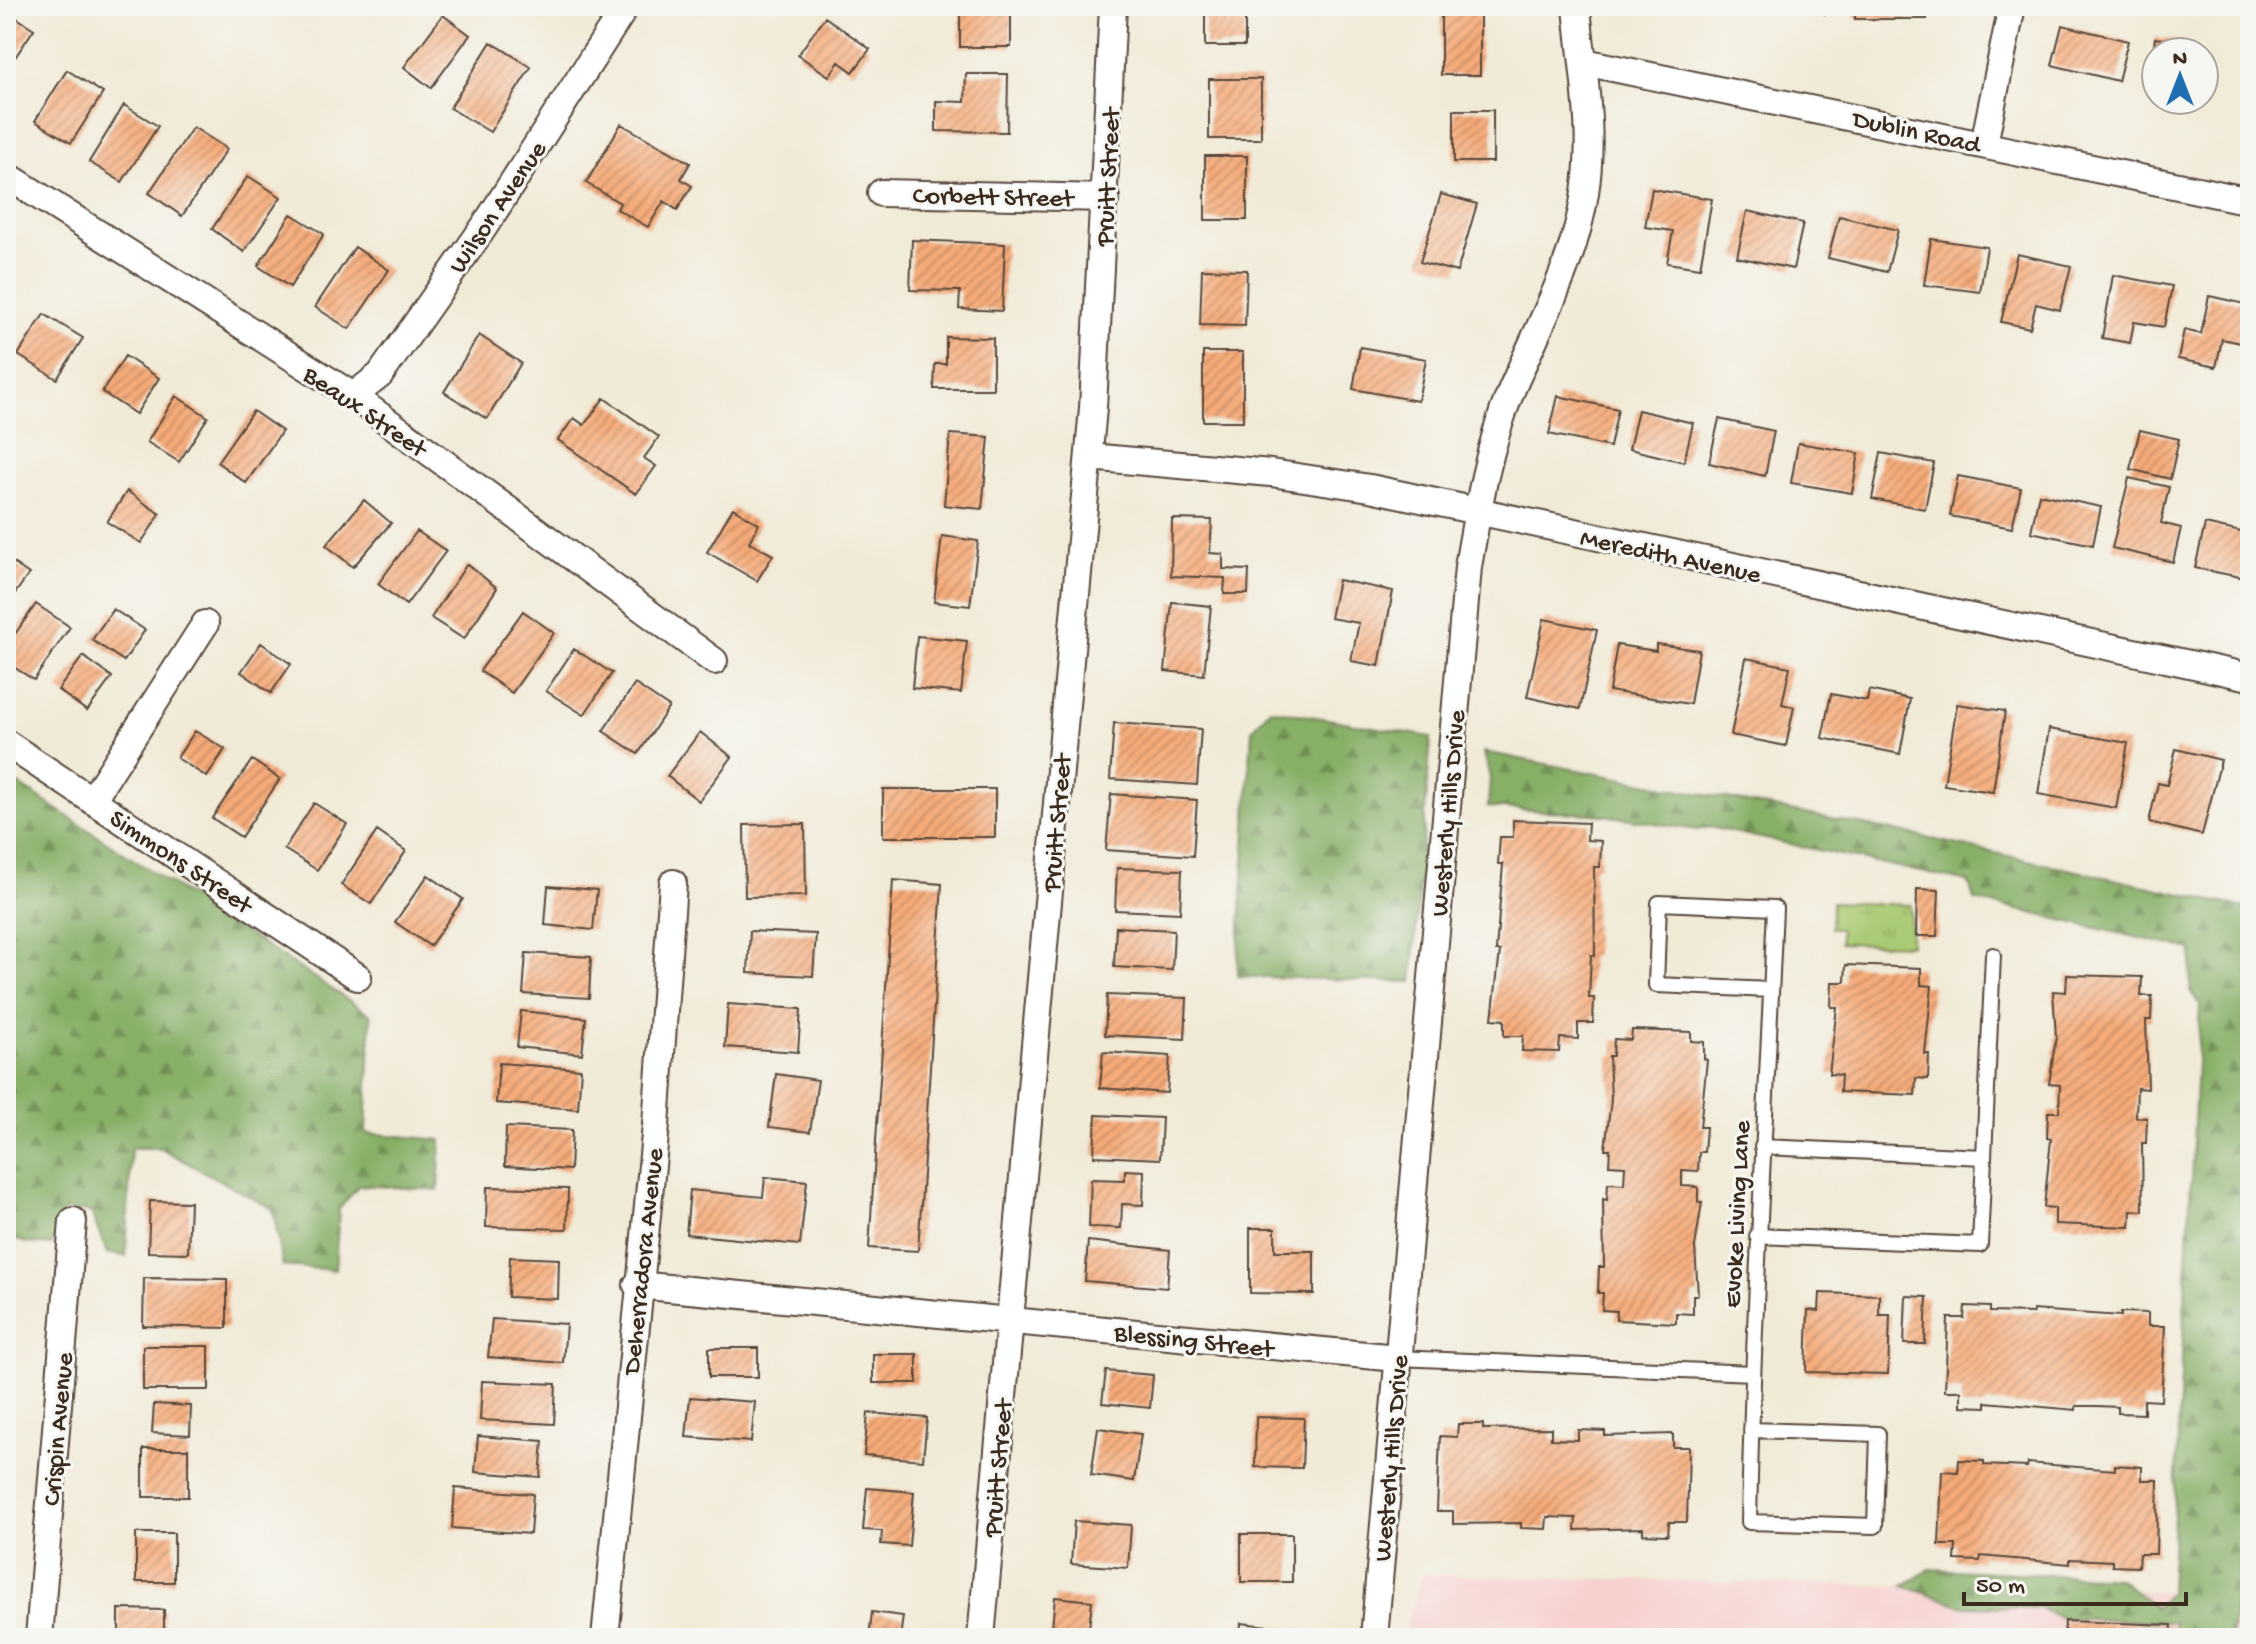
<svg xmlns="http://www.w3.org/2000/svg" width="2256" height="1644" font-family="'Gochi Hand',sans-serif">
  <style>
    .built { fill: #f7d0ce }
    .grass { fill: url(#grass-tufts); stroke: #727a49; stroke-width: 2 }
    .forest { fill: url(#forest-firs); stroke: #616c42; stroke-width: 2 }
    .building { fill: url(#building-hatch) }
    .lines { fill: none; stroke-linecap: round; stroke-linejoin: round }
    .lane-casing { stroke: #56473a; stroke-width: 18 }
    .street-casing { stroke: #56473a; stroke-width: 30 }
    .lane { stroke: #fff; stroke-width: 14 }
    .street { stroke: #fff; stroke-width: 26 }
    .labels { text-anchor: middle; stroke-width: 6; stroke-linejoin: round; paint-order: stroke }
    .street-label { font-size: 26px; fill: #3b2a1e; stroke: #f6f6f2 }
  </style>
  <defs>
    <pattern id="grass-tufts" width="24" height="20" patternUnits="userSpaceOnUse" patternTransform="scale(2)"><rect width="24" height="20" fill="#aacb74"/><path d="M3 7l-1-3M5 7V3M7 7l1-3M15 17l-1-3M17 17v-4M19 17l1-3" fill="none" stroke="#93ae64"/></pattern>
    <pattern id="forest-firs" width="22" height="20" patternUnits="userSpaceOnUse" patternTransform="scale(2)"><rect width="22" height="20" fill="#87af66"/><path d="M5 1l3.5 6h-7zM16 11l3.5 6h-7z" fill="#708f53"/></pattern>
    <pattern id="building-hatch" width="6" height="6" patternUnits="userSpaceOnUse" patternTransform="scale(2)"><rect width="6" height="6" fill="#f6ab79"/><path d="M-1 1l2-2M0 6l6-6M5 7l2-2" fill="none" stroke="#c88b63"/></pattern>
  </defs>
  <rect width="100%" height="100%" fill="#f6f6f2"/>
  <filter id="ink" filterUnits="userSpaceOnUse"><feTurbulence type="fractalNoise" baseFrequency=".0125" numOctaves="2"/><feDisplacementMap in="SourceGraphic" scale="16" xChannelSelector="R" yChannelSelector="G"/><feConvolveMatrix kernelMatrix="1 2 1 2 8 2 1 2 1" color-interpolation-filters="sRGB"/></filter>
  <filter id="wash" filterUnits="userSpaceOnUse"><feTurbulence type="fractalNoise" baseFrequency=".006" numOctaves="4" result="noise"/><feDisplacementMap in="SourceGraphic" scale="32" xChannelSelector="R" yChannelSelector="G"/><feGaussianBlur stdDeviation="1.8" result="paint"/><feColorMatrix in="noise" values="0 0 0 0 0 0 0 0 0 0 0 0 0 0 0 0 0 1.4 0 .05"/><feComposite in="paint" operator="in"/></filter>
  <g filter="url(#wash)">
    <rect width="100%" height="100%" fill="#f1ead7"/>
    <!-- built -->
    <path class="built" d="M2250,1215v423h-847l19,-63 790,18z"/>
    <!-- grass -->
    <path class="grass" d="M1832,902l79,3 -1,40 -70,-2v-14h-9z"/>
    <!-- forest -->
    <path class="forest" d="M1270,709l161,28 -19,245 -175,-6 15,-246z
      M1484,752l416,80 350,77v573l-19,156h-57v-16l-112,-4 -23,-10 -76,-2 -60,-20 27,-17 188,9 38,30 14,-16 30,-587 -10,-14 2,-41 -218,-50 -5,-18 -260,-55 -11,3 -93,-15 -117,-8 2,-29z
      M6,776l365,239 -5,118 75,7 -3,50 -79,-5 -20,24 -4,61 -52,-4 -10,-57 -113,-61h-29l-5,108 -19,-3 -16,-41 -27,-2 -12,35 -26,-2 -20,-8z"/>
    <g id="blocks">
      <!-- building -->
      <path class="building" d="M960,6h51v41h-51z
        M1205,6h40v40h-40z
        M1441,6h39v69h-39z
        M1791,6h36l-1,8z
        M1855,6h72v13h-72z
        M6,11l28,18 -28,42z
        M443,15l27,20 -39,53 -27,-21z
        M825,17l45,32 -17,23 -14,-10 -10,14 -31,-21z
        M2062,25l66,16 -10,40 -66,-16z
        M2155,38l29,4 -1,10h-27v36l-8,-1z
        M491,42l40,25 -41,65 -40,-24z
        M2249,69h1v37l-8,-2z
        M67,70l36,23 -32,50 -36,-22z
        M966,74h42l-1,58 -71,-1v-30l29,1z
        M1209,79h52v60h-52z
        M124,105l34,21 -36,56 -33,-20z
        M1454,110h39v52h-39z
        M621,124l69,39 -9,16 11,7 -15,24 -13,-9 -16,26 -31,-18 3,-6 -34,-20z
        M193,127l34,22 -45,67 -33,-23z
        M1205,156h42v64h-42z
        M248,176l33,21 -37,55 -32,-23z
        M1652,189l60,10 -12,69 -33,-5 6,-32 -28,-4z
        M1441,194l36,10 -20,68 -37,-10z
        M1747,211l56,12 -10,46 -56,-12z
        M291,214l33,20 -34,53 -32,-21z
        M1839,216l59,14 -11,42 -59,-14z
        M1931,239l56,8 -7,45 -56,-7z
        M912,240l93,4 -3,67 -43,-2 1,-18 -50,-1z
        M355,247l34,23 -40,59 -34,-22z
        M2017,254l54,12 -11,44 -24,-6 -6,24 -29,-6z
        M1202,269l45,1 -2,56 -45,-1z
        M2113,275l59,11 -8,41 -30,-5 -4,21 -28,-5z
        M2209,296l41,9v40l-28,-6 -6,28 -38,-8 6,-29 17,4z
        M44,314l39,24 -26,41 -39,-24z
        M479,335l42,28 -34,56 -43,-27z
        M946,337l47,1v51h-59l1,-25h11z
        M1360,347l66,12 -8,42 -65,-12z
        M1203,352h40v69h-40z
        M125,356l34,22 -23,36 -34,-22z
        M176,396l32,21 -29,45 -32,-20z
        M1558,396l60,13 -8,38 -61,-13z
        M604,398l55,39 -15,21 12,8 -20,28 -78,-54 16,-22 10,7z
        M1638,410l55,13 -9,39 -55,-13z
        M253,411l29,20 -36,52 -29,-21z
        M1719,419l55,12 -9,45 -56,-13z
        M2140,430l39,9 -9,40 -40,-10z
        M950,434l39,3 -7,72 -38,-4z
        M1798,443l61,10 -7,40 -61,-10z
        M1881,453l53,10 -9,46 -53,-10z
        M1958,476l63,12 -9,40 -62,-12z
        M2129,478l40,9 -8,36 20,5 -8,34 -61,-14z
        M127,491l33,23 -19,29 -34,-21z
        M2039,494l62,13 -8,38 -62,-13z
        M364,500l27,23 -38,44 -27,-22z
        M733,508l26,16 -10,18 24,13 -16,26 -50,-29z
        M1172,519l40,1 -2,33 13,1v15l26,1 -1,24h-24l1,-16 -54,-2z
        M2205,524l45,10v45l-55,-11z
        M417,531l29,20 -40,54 -28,-21z
        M942,536l36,5 -8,65 -36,-4z
        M6,558l23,16 -23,32z
        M467,564l30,24 -33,51 -33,-21z
        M1338,580l55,11 -14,75 -28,-5 8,-38 -29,-5z
        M1172,602l39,4 -7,69 -39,-4z
        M36,604l34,23 -36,53 -28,-18v-15z
        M113,609l32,21 -21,31 -32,-21z
        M523,611l31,22 -42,60 -32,-22z
        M1544,619l53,11 -17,79 -53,-12z
        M917,636l50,5 -6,52 -49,-5z
        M261,643l30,21 -20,29 -30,-21z
        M1656,644l43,6 -9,54 -81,-13 8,-46 39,6z
        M574,649l38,24 -28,42 -38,-24z
        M83,656l29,21 -25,34 -29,-21z
        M1746,658l44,9 -8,37 12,3 -8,39 -55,-11z
        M635,684l34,23 -31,47 -35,-23z
        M1869,690l41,9 -10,55 -78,-16 9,-44 36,7z
        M1957,704l48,7 -12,81 -49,-7z
        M1114,723l87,6 -4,56 -87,-6z
        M2049,729l79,14 -12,65 -78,-14z
        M195,731l30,18 -18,28 -30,-19z
        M700,732l32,25 -33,44 -32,-25z
        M2176,749l45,11 -19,75 -53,-13 9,-39 9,2z
        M252,760l28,19 -39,58 -29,-19z
        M883,789h112v48h-112z
        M1111,794l86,6 -4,56 -87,-6z
        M314,803l33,21 -30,46 -33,-21z
        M1513,820l75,3 -1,17 14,1 -1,26h-6l1,89 -4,-1 -2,43h5l-1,25h-15v16l-18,-1 -1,14 -37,-1 1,-15h-19v-16l-12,-1 8,-68h-4l7,-87h-5l2,-27h13z
        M805,824l1,72 -61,1 -1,-72z
        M377,831l29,20 -35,53 -30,-19z
        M1117,868l65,2 -2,43 -65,-3z
        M428,875l35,24 -33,47 -35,-24z
        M893,880l49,4 -24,367 -49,-3z
        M548,886l49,4 -4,40 -48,-5z
        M1917,889l22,1 -2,46h-21z
        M1116,927l58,3 -2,40 -58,-3z
        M750,931l66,3 -3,42 -65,-3z
        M526,953l65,4 -2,41 -66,-4z
        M1846,965l75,3v17l11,1 -7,68h4l-1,25 -12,-1 -1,17 -75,-3 1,-17 -12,-1 8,-67h-6l1,-25h13z
        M2067,975l75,2 -1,19h11l-1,24h-5l2,69 -11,-1 -1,29 11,1 -1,25h-4l1,68 -12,-1 -1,17 -75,-3v-16l-11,-1 7,-68 -4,-1 1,-26h11l1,-27 -11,-1 7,-47 -3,-46 13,1z
        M1107,995l80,3 -2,41 -80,-4z
        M728,1004l73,5 -3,43 -73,-5z
        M521,1011l65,7 -4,36 -65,-7z
        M1632,1030l59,2v9l13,1v17l3,1 -7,67h6l-2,25h-5l-1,19 -16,-1v16l16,1v15h4l-7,45 3,48h-5v19l-17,-1v10l-60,-3 1,-9 -15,-1 1,-17h-5l1,-26h5l-1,-68 4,1 1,-17 16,1 1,-18 -16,-1 1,-16h-5l6,-49 -2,-44h4l1,-17 17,1z
        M1103,1052l67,4 -3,37 -67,-5z
        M499,1063l82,6 -3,40 -82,-6z
        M776,1074l42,6 -8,52 -41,-5z
        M1096,1115l66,3 -2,41 -66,-3z
        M506,1127l66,3 -2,40 -65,-4z
        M1125,1170l19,1 -1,34 -21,-1 -1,24 -32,-1 2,-48 34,1z
        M765,1177l42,4 -7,64 -114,-11 4,-44 73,7z
        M487,1187l81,2 -1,40 -81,-2z
        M150,1201l40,1 -2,51 -40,-1z
        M1250,1228h25v23h39v43l-64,-1z
        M1088,1241l82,9 -3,38 -82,-7z
        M510,1257l49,2 -1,40 -50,-2z
        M144,1278l83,1v49l-84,-2z
        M1820,1293l59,2v20h11l-2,59 -82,-2 2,-62 11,1z
        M1906,1296l21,1 -2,47h-21z
        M1965,1306l25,1v5l43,1v-3l88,6v-4l27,1v13h17l-4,75 -17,-1v14l-26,-1v-6l-21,-1h-21v4l-90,-8v5l-25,-1v-15h-16l3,-73h16z
        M492,1319l74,5 -3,39 -75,-6z
        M143,1346h66v44h-66z
        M709,1348h49v29h-49z
        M873,1354h44v29h-44z
        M1106,1371l47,4 -3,33 -48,-5z
        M482,1381l74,3 -2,40 -74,-4z
        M690,1397l65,5 -4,40 -65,-5z
        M154,1404l37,2 -1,29 -38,-2z
        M868,1413l59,5 -4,42 -59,-5z
        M1256,1417l48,1 -2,50 -47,-1z
        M1458,1424h25v5l68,-1v11l27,1v-10l27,1v5l68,-2v13h16l-2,75h-18l-1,13 -25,-1v-6l-68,2 1,-12 -29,-1 -1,12 -25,-1v-5l-68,1v-13h-16l3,-75 17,1z
        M1098,1428l43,6 -7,47 -43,-6z
        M478,1436l65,5 -3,36 -65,-5z
        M143,1449h45v48h-45z
        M1959,1460l25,1v4l43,2 1,-4 87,7v-5l27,2v13h16l-2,74h-17l-1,13 -26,-1v-5l-20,-1 -22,-1v5l-89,-8 -1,5 -25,-1 1,-15h-17l3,-74 16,1z
        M455,1488l78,6 -3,40 -78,-6z
        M867,1488l47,4 -5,54 -28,-2 1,-13 -19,-1z
        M1074,1521l57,4 -3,43 -57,-4z
        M136,1533h38v49h-38z
        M1241,1534h51v48h-51z
        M1055,1597l37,4 -4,37h-37z
        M119,1609l45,1v28h-45z
        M872,1612l31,4 -3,22h-31z
        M2065,1621l107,4 -1,13h-107z
        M1241,1623l63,7v8h-64z"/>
    </g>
  </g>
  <g filter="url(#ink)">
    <use href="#blocks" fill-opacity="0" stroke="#56473a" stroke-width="2"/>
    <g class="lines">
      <defs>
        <path id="lane" d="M1762,1147l222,10 9,-202
          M1757,1236l223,9 4,-88
          M1397,1358l356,15
          M1751,1430l127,4 -3,92 -126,-4c4,-205 17,-409 26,-614l-116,-5 -3,82 115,5"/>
        <path id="street" d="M1584,62l666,139
          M1984,144l28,-138
          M6,175l347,221 361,265
          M881,193l225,5
          M353,396l27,-21 104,-148 142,-221
          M1089,457l182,16 99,15 880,189
          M6,743l352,234
          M92,800l113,-176
          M637,1285l760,73
          M39,1638l34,-417
          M605,1638l51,-513 17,-242
          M981,1638l112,-1230 20,-402
          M1374,1638l94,-1071c10,-59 20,-120 43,-176 28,-66 63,-126 74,-198 10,-64 -3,-123 -8,-187"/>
      </defs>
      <!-- lane casing -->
      <use href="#lane" class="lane-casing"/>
      <!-- street casing -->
      <use href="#street" class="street-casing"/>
      <!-- lane -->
      <use href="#lane" class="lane"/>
      <!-- street -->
      <use href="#street" class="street"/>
    </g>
  </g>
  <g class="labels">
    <!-- street labels -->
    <g class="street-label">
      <text transform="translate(1917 130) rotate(12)" y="9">Dublin Road</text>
      <text transform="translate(1106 177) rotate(-87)" y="9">Pruitt Street</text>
      <text transform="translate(993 195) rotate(1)" y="9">Corbett Street</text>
      <text transform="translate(496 206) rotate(-56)" y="9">Wilson Avenue</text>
      <text transform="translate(366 410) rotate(34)" y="9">Beaux Street</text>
      <text transform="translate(1671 554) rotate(12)" y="9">Meredith Avenue</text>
      <text transform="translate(1446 813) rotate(-85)" y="9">Westerly Hills Drive</text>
      <text transform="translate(1055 823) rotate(-85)" y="9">Pruitt Street</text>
      <text transform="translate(182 860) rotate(34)" y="9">Simmons Street</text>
      <text transform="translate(1735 1214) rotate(-87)" y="9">Evoke Living Lane</text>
      <text transform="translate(641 1261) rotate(-84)" y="9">Deherradora Avenue</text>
      <text transform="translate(1194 1339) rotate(6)" y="9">Blessing Street</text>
      <text transform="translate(56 1429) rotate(-85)" y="9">Crispin Avenue</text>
      <text transform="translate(1389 1458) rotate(-85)" y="9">Westerly Hills Drive</text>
      <text transform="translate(996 1468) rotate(-85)" y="9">Pruitt Street</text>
    </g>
  </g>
  <!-- margin -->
  <rect width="2256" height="1644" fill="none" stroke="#f6f6f2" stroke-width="32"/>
  <!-- north arrow -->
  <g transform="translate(2180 76)"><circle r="38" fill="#f6f6f2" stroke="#aba49d" stroke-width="2"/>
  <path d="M0-6L14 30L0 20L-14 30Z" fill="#1f6fb2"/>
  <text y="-12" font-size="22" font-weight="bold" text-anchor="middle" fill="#3b2a1e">N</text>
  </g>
  <!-- scale -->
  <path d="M1964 1592v12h222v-12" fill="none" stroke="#3b2a1e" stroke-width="4"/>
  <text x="1976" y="1592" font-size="24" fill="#3b2a1e" stroke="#f6f6f2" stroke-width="6" paint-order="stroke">50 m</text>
</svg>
